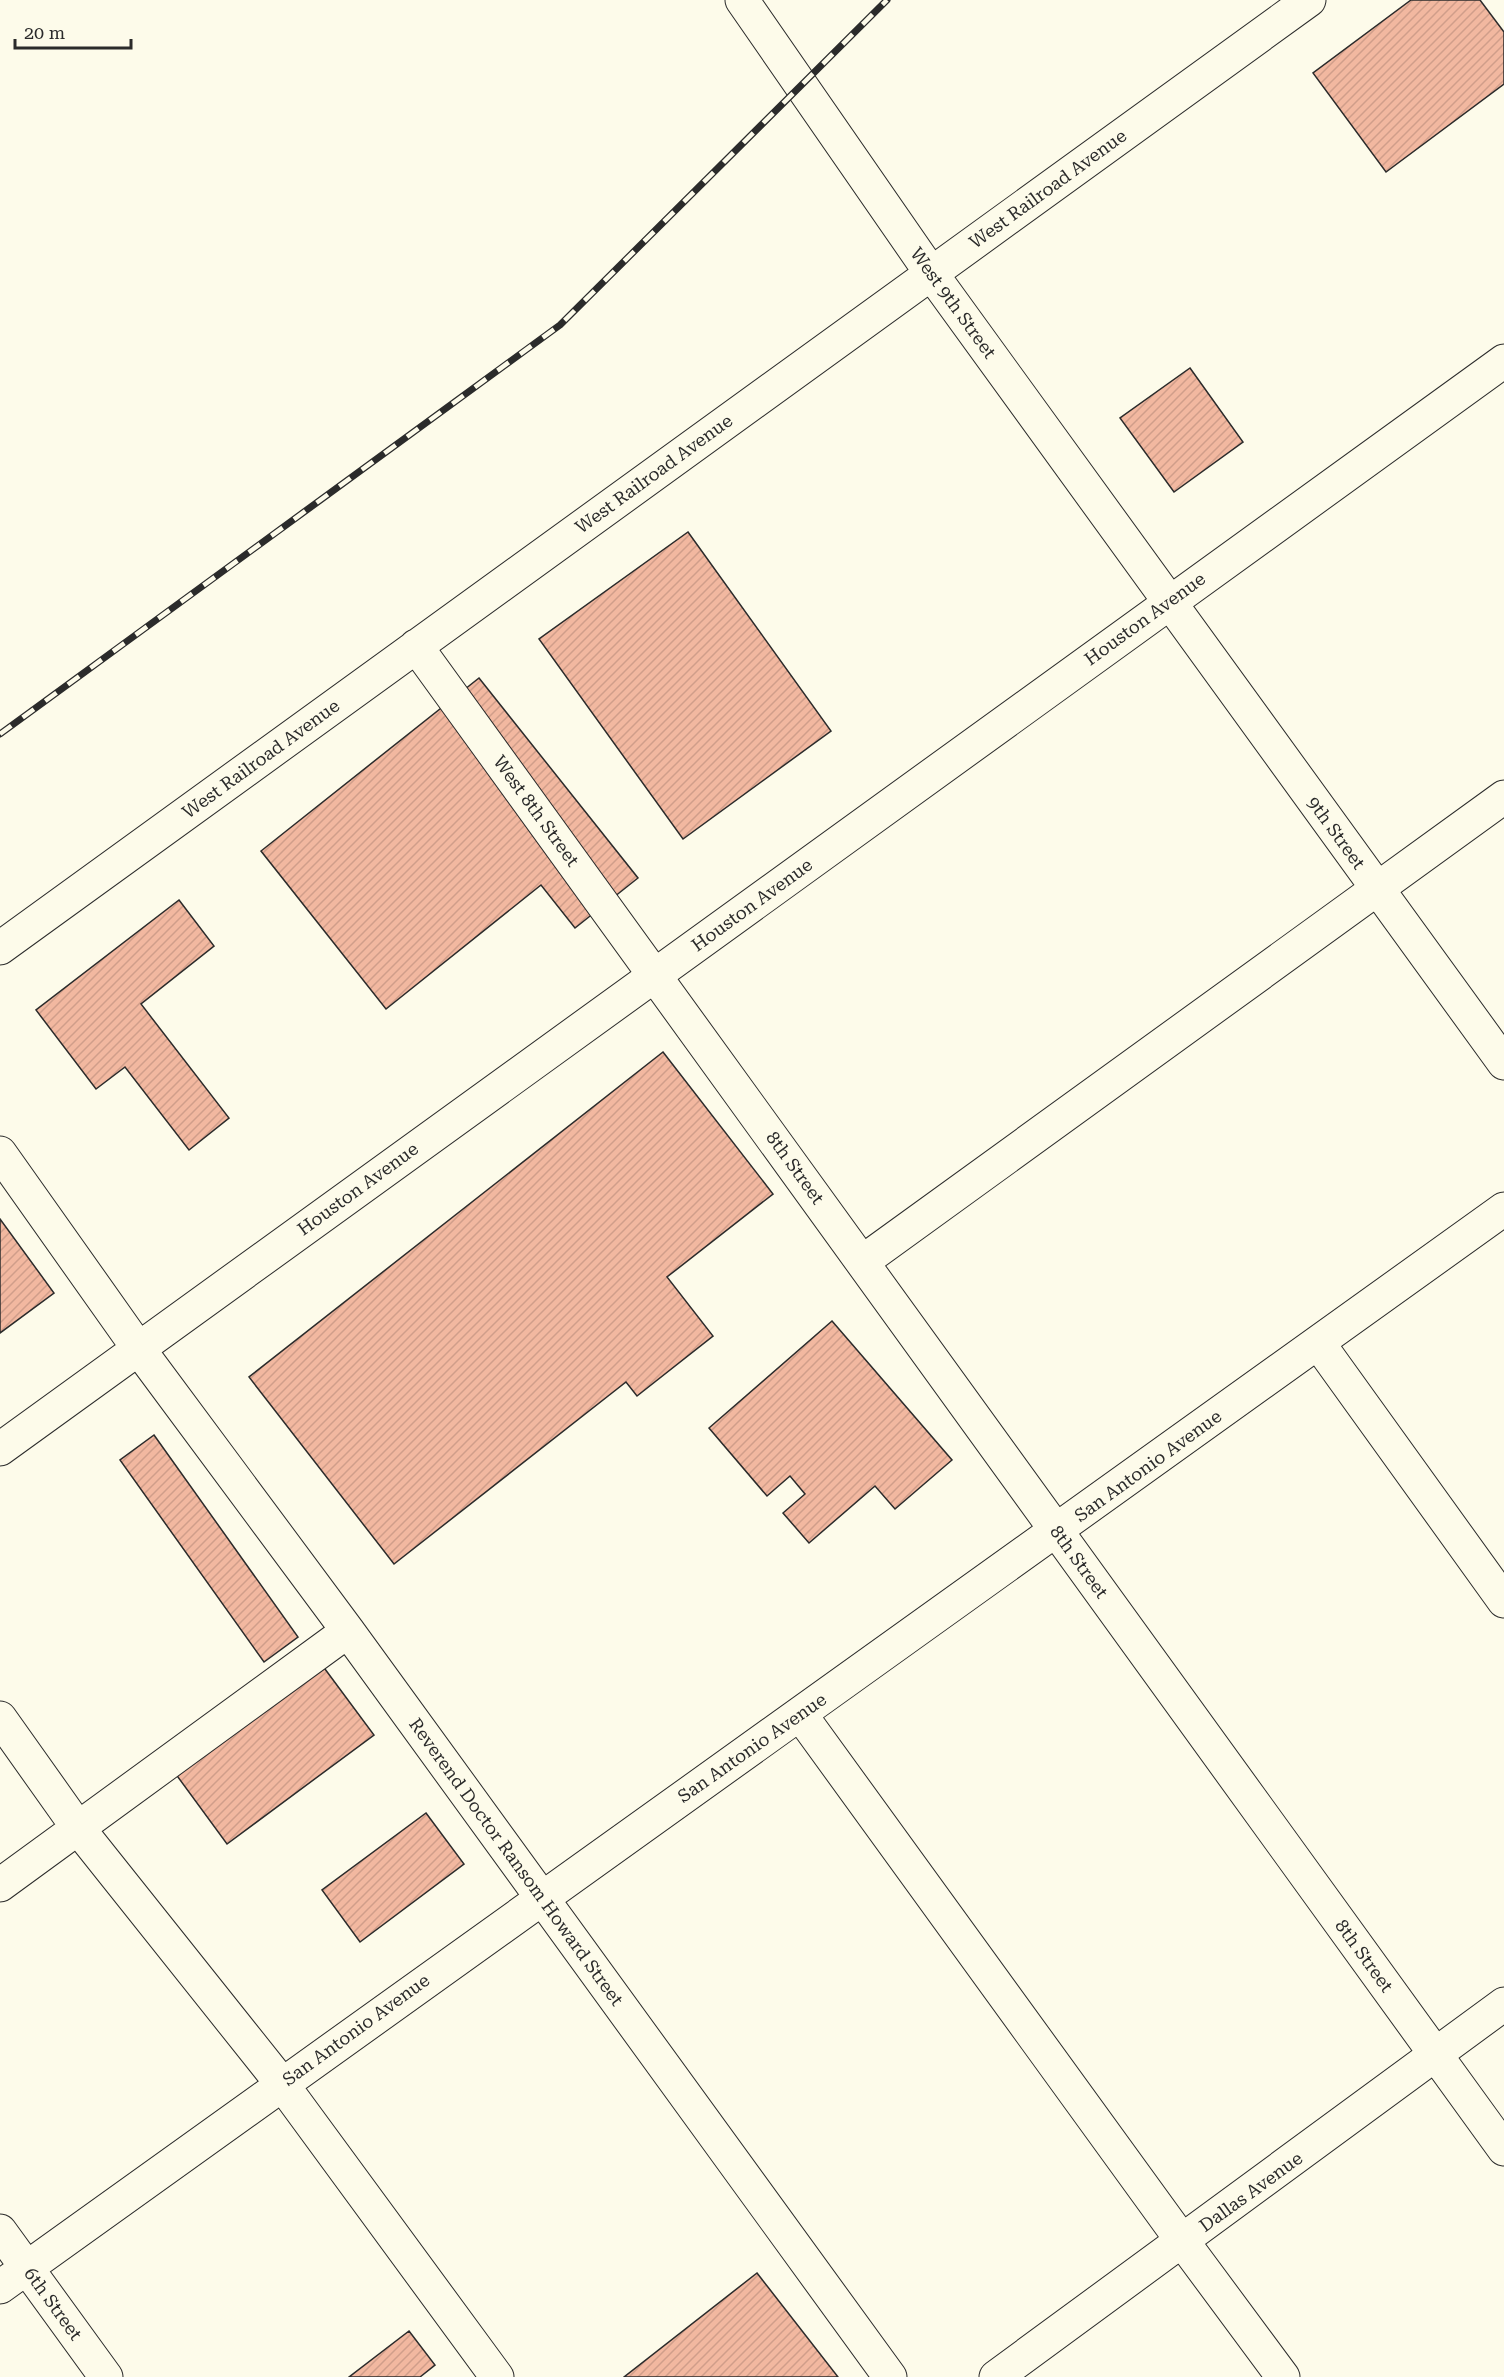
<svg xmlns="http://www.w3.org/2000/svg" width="1504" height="2377" font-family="'Roboto Serif',serif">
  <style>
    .building { fill: url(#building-hatch); stroke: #2b2b2b; stroke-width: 1.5 }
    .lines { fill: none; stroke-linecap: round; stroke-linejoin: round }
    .minor-casing { stroke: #2b2b2b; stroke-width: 35 }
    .major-casing { stroke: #2b2b2b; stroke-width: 35 }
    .minor { stroke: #fdfbea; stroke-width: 33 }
    .major { stroke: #fdfbea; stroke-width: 33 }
    .rail-casing { stroke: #2b2b2b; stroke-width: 7 }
    .rail { stroke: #fdfbea; stroke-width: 4.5; stroke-dasharray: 14; stroke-linecap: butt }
    .labels { text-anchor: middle; stroke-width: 4.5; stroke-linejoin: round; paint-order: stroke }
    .street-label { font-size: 18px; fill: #2b2b2b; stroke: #fdfbea }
  </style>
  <defs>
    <pattern id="building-hatch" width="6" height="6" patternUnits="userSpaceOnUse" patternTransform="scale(1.5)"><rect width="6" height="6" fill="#f2b8a0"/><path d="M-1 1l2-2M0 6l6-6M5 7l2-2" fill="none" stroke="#d09e8a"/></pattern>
  </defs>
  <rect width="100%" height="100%" fill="#fdfbea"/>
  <!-- building -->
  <path class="building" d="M1411,0h69l24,32v52l-118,88 -73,-99z
    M1190,368l53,74 -69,50 -54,-74z
    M688,532l143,199 -148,108 -144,-200z
    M479,678l159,200 -63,50 -34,-43 -155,124 -125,-158z
    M179,900l35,46 -73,58 88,114 -40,32 -64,-83 -29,22 -60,-79z
    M663,1052l110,142 -106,83 46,59 -76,60 -11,-14 -232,182 -145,-187z
    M0,1219l54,74 -54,40z
    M832,1321l120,139 -57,49 -20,-23 -66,57 -26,-30 22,-19 -15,-18 -23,20 -58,-68z
    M154,1435l144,202 -34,25 -144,-202z
    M322,1665l52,70 -147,109 -52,-71z
    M426,1813l38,51 -104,78 -38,-52z
    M757,2273l81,104h-214z
    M409,2331l26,34 -15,12h-71z"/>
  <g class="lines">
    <defs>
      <path id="minor" d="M742,0l189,273 573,790
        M416,646l1088,1503
        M0,948l1309,-948
        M862,1262l642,-465
        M1319,1344l185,257
        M138,1348l210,283 542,746
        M800,1714l383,528 100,135
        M0,1718l78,110 204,256 215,293
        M0,1885l348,-254
        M0,2231l106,146
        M0,2287l1504,-1078
        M996,2377l508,-373"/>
      <path id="major" d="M0,1153l138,195
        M0,1449l1504,-1088"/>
    </defs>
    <!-- minor casing -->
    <use href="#minor" class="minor-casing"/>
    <!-- major casing -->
    <use href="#major" class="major-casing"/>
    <!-- minor -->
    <use href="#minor" class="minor"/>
    <!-- major -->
    <use href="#major" class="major"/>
    <defs>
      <path id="rail" d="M0,734l560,-409 327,-325"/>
    </defs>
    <!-- rail casing -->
    <use href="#rail" class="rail-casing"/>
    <!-- rail -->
    <use href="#rail" class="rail"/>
  </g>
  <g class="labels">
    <!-- street labels -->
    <g class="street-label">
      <text transform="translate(1048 189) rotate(-36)" y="6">West Railroad Avenue</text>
      <text transform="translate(953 303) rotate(54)" y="6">West 9th Street</text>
      <text transform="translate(654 474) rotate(-36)" y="6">West Railroad Avenue</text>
      <text transform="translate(1145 619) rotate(-36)" y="6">Houston Avenue</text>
      <text transform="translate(261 759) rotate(-36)" y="6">West Railroad Avenue</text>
      <text transform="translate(536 811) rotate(54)" y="6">West 8th Street</text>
      <text transform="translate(1336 833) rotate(54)" y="6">9th Street</text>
      <text transform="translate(752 905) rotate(-36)" y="6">Houston Avenue</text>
      <text transform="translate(795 1168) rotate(54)" y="6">8th Street</text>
      <text transform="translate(358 1189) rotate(-36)" y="6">Houston Avenue</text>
      <text transform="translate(1148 1466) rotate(-36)" y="6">San Antonio Avenue</text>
      <text transform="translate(1079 1562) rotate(54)" y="6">8th Street</text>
      <text transform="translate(752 1748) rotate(-35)" y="6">San Antonio Avenue</text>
      <text transform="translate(516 1862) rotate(54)" y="6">Reverend Doctor Ransom Howard Street</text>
      <text transform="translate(1364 1956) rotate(54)" y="6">8th Street</text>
      <text transform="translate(356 2030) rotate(-36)" y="6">San Antonio Avenue</text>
      <text transform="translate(1251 2192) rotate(-36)" y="6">Dallas Avenue</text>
      <text transform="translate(53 2304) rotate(54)" y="6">6th Street</text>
    </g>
  </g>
  <!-- scale -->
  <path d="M15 39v9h116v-9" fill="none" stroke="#2b2b2b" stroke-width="3"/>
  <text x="24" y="39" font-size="18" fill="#2b2b2b" stroke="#fdfbea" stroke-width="4.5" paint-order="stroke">20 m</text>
</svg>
